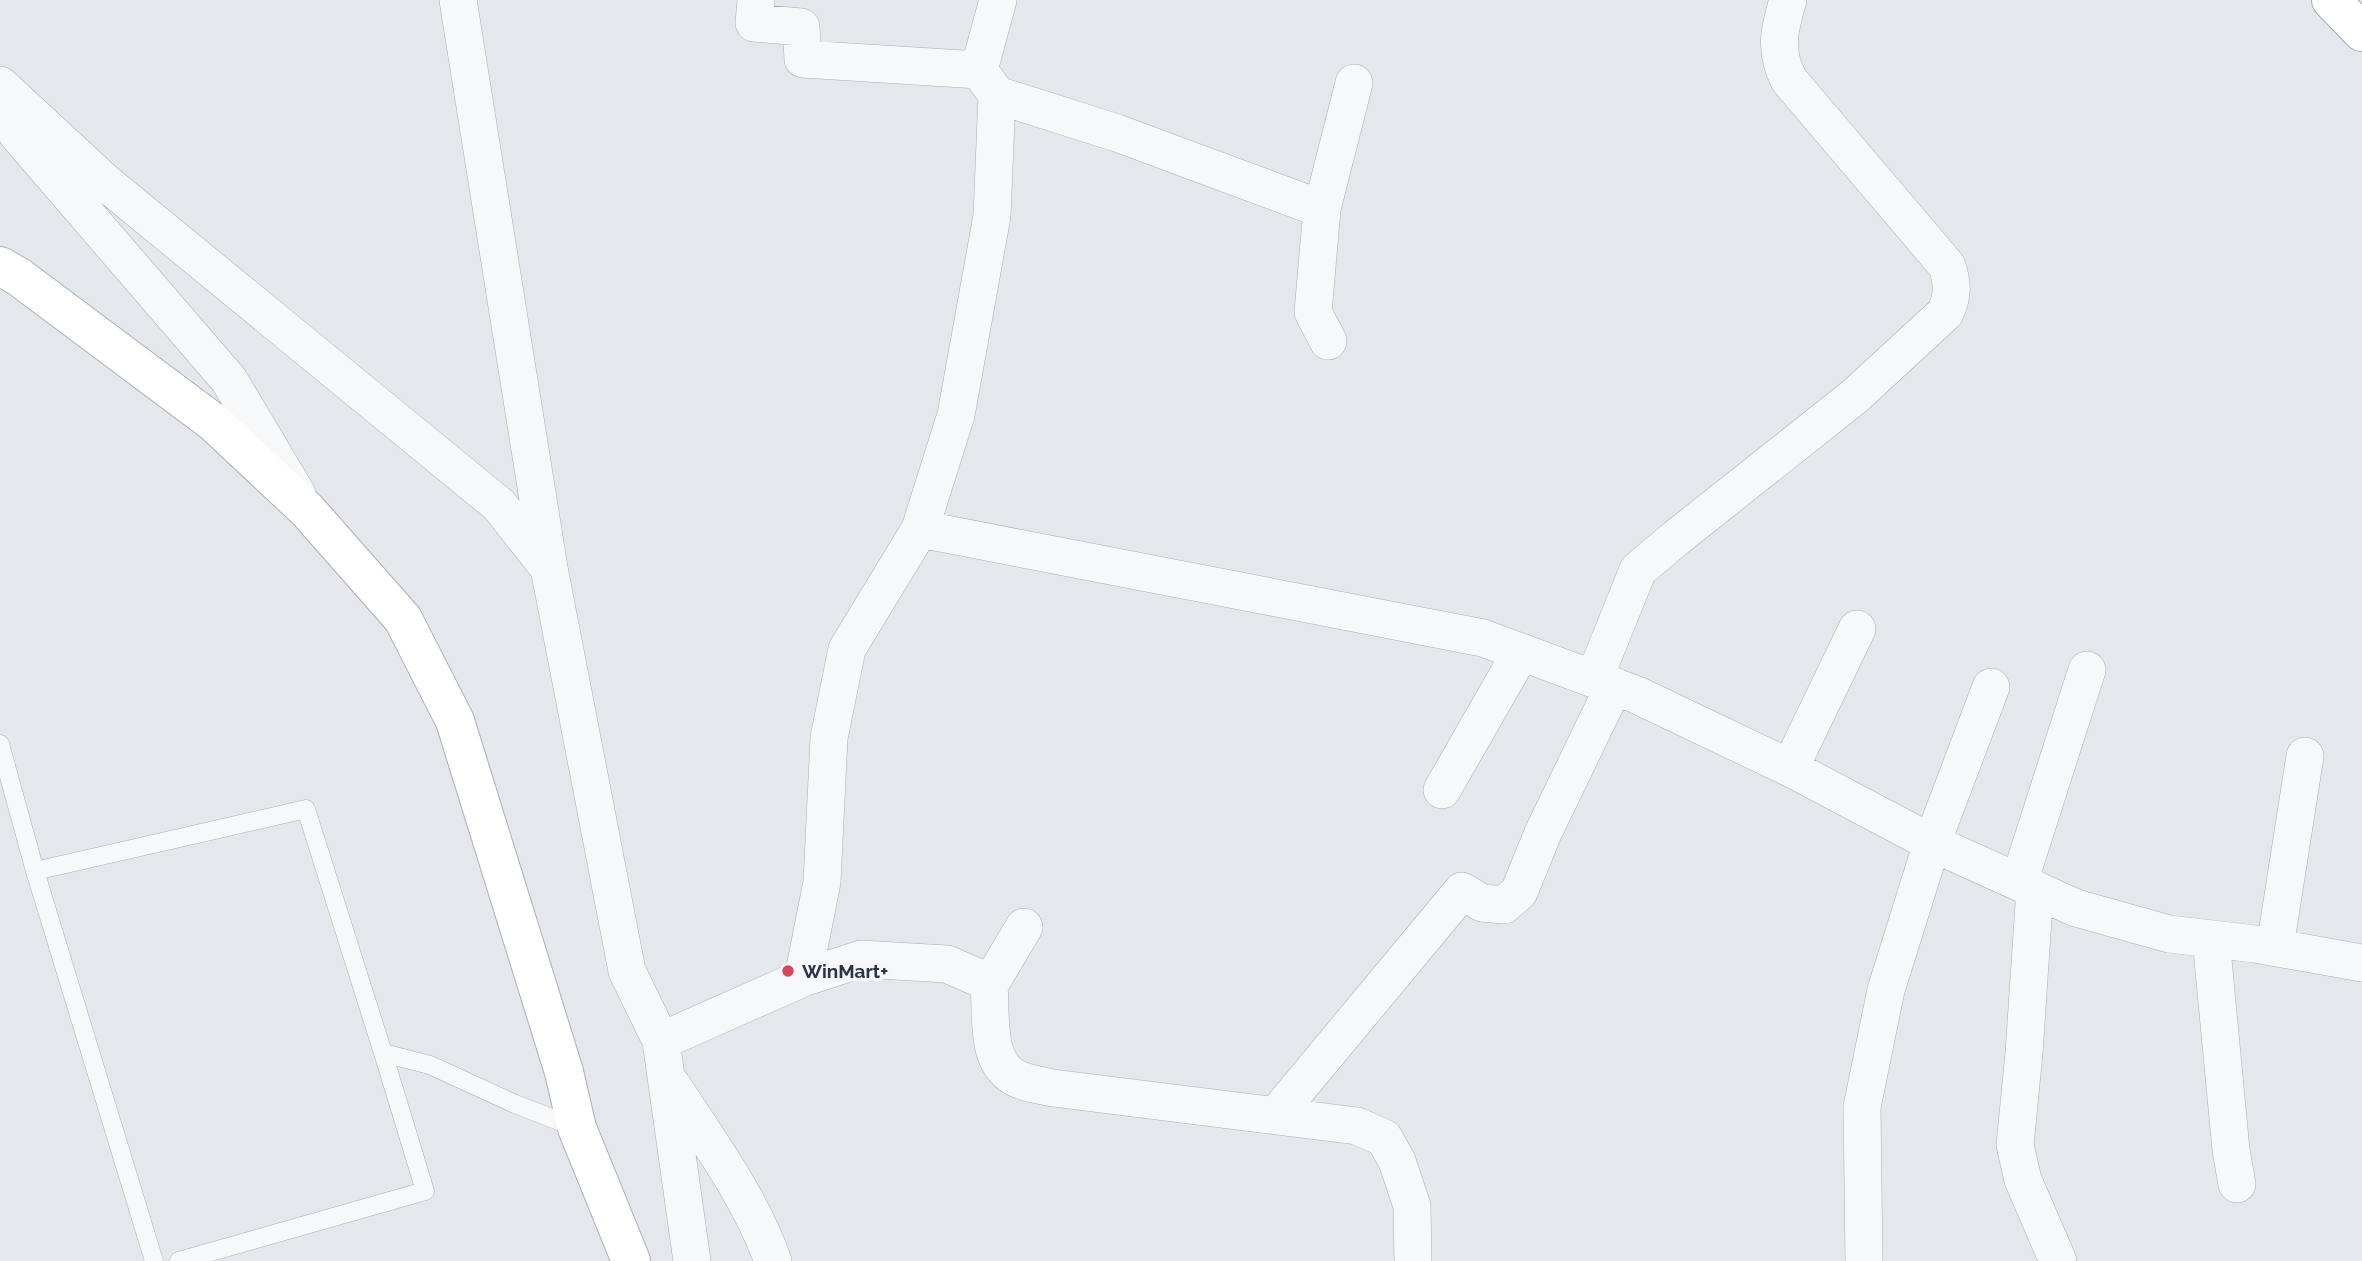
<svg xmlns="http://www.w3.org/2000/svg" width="2362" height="1261" font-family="Raleway,sans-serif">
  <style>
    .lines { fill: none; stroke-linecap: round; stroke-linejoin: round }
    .lane-casing { stroke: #a9aeb7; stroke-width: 19 }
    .street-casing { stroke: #a9aeb7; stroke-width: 38 }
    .secondary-casing { stroke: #a9aeb7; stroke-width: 40 }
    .primary-casing { stroke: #a3abb8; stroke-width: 40 }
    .lane { stroke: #f7f8fa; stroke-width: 18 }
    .street { stroke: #f7f8fa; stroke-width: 37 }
    .secondary { stroke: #fff; stroke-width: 38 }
    .primary { stroke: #fff; stroke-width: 38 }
    .poi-dot { fill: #d1495b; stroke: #f4f6f9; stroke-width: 2.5 }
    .labels { text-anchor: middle; stroke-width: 7; stroke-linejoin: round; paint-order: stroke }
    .poi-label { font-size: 19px; font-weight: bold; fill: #2b3445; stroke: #f4f6f9; text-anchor: start }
  </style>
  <rect width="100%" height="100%" fill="#e4e7ec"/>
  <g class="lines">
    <defs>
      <path id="lane" d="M0,744l35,127
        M154,1261l-119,-390 271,-62 77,244 47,12 85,39 62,24
        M179,1261l246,-70 -42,-138"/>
      <path id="street" d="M458,0l91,568 78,403 34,70 31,220
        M756,0l-2,23 47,4 2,32 176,11 18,25 -5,121 -36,199 -36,114 -73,120 -18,89 -7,144 -19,96
        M979,70l19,-70
        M0,85l106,98 393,322 48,61
        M997,95l120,38 205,76
        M0,107l18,28 211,245 68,114
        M1328,341l-15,-29 9,-103 32,-126
        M920,529l563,109 154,57 153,73 142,75 144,65 93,26 86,10 107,19
        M1594,679l44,-109 38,-32 179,-142 90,-83c8,-17 8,-29 2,-47l-158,-186c-15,-29 -10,-50 -1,-80
        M1790,768l67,-139
        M1442,790l79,-138
        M2019,882l68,-212
        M2035,889l-11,164 -9,92 8,35 35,81
        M2211,939l20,211 6,34
        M2275,947l30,-191
        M989,986c3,32 -5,80 31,94 10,4 23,6 33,8l304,38 27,12 13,23 15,45 1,55
        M661,1041l142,-63 58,-19 86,5 32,14 10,8 35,-59
        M672,1085c37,57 78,112 101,176
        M1276,1115l186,-224 20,12 22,2 15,-13 24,-59 71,-147
        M1864,1261l-2,-154 24,-117 46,-147 59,-156"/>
      <path id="secondary" d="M0,266l19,11 194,145 94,88 96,109 52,102 109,351 13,56 54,133"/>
      <path id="primary" d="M2331,0l31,32"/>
    </defs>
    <!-- lane casing -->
    <use href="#lane" class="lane-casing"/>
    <!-- street casing -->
    <use href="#street" class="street-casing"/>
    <!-- secondary casing -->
    <use href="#secondary" class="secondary-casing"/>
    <!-- primary casing -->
    <use href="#primary" class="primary-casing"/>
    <!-- lane -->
    <use href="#lane" class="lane"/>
    <!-- street -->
    <use href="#street" class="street"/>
    <!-- secondary -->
    <use href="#secondary" class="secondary"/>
    <!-- primary -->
    <use href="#primary" class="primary"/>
  </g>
  <!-- markers -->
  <circle class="poi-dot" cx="788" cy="971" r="7"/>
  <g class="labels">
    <!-- poi labels -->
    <g class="poi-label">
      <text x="802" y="978">WinMart+</text>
    </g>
  </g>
</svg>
